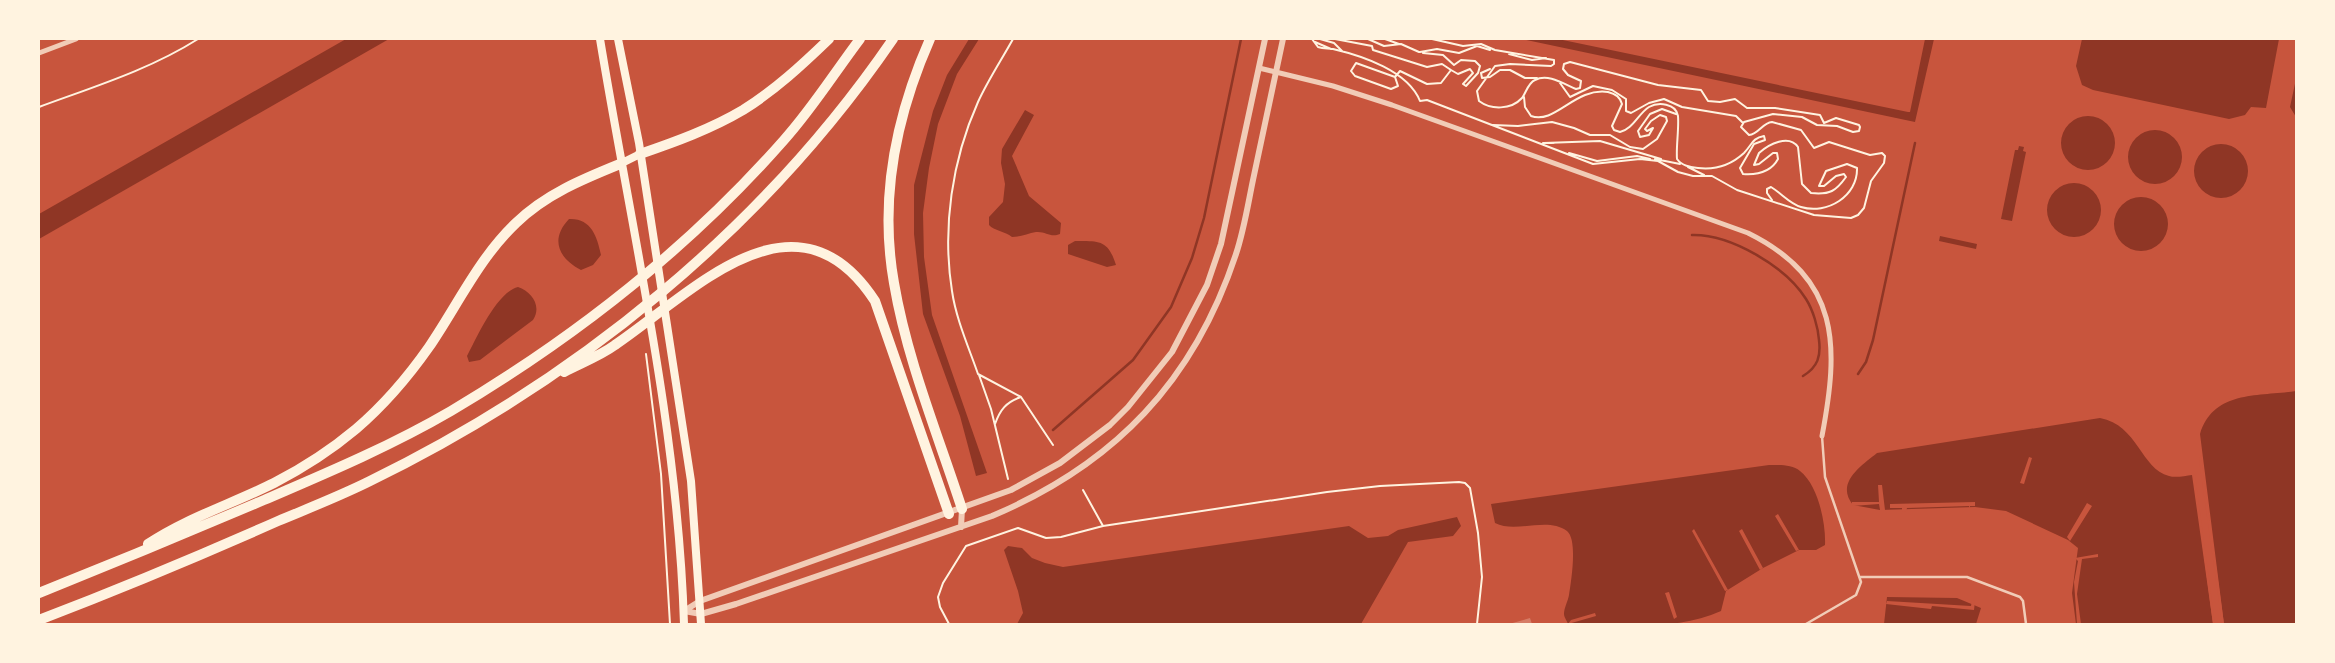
<svg xmlns="http://www.w3.org/2000/svg" width="2335" height="663" font-family="Arial,sans-serif">
  <style>
    .water { fill: #8f3625 }
    .pier { fill: #c8553d }
    .lines { fill: none; stroke-linecap: round; stroke-linejoin: round }
    .stream { stroke: #8f3625; stroke-width: 2.5 }
    .building { fill: #d67c66 }
    .path { stroke: #fff3e0; stroke-width: 2 }
    .service { stroke: #f1ccb7; stroke-width: 2.5 }
    .minor { stroke: #f1ccb7; stroke-width: 5 }
    .tertiary { stroke: #f1ccb7; stroke-width: 6 }
    .secondary { stroke: #fff3e0; stroke-width: 8 }
    .motorway { stroke: #fff3e0; stroke-width: 10 }
  </style>
  <rect width="100%" height="100%" fill="#c8553d"/>
  <!-- water -->
  <path class="water" d="M346,39h43l-350,200v-25z
    M969,39h10l-22,35 -19,50 -9,44 -6,45 1,44 8,58 55,158 -11,3 -16,-60 -37,-102 -9,-80v-49l19,-74 14,-36z
    M1522,39h36l350,73h2l15,-73h9l-19,83z
    M2082,39h197l-13,69 -15,-1 -6,8 -16,4 -136,-29 -11,-5 -6,-19z
    M2296,79v38l-6,-10z
    M1025,110l9,5 -22,41 17,40 32,27 -1,11c-10,4 -14,-3 -24,-2 -8,1 -14,5 -24,5 -7,-6 -18,-6 -23,-12v-8l14,-15 2,-18 -4,-21 1,-14z
    M2061 143a27 27 0 1 1 54 0a27 27 0 1 1-54 0Z
    M2128 157a27 27 0 1 1 54 0a27 27 0 1 1-54 0Z
    M2194 171a27 27 0 1 1 54 0a27 27 0 1 1-54 0Z
    M2019,146l5,1 -1,4 3,1 -14,69 -11,-2 14,-69h3z
    M2047 210a27 27 0 1 1 54 0a27 27 0 1 1-54 0Z
    M2114 224a27 27 0 1 1 54 0a27 27 0 1 1-54 0Z
    M569,219c22,-1 28,17 32,36l-8,10 -12,5c-23,-12 -31,-31 -12,-51z
    M1940,236l37,8 -1,5 -37,-8z
    M1075,241c25,0 33,-1 41,24l-9,2 -39,-13v-9z
    M518,287c14,5 24,19 15,33l-53,40 -11,2 -2,-6c10,-19 30,-64 51,-69z
    M2296,391v233h-72l-24,-190c14,-44 57,-37 96,-43z
    M2100,418c38,7 41,51 69,58 6,2 16,0 23,-1l21,149h-137l-4,-31 6,-45 -10,-8 -62,-29 -31,-4 -95,3 -27,-5c-18,-22 8,-39 24,-52z
    M1769,465c10,0 23,-1 31,6 18,14 26,52 25,74l-9,5h-17l-36,18 -37,23 -5,20c-46,21 -103,13 -153,13 -1,-3 -4,-7 -4,-10 0,-6 4,-13 5,-19 2,-13 9,-55 -2,-64 -20,-15 -51,3 -72,-8l-4,-19z
    M1457,517l4,9 -8,10 -45,6 -47,82h-344l6,-11 -5,-22 -14,-41 4,-4 14,2 10,10 13,5 18,4 286,-41 19,12 20,-2 10,-6z
    M1887,597l70,1 24,10 -5,16h-92z"/>
  <!-- pier -->
  <path class="pier" d="M2201,455l23,169h-2l-23,-164z
    M2029,457l3,1 -8,26 -4,-1z
    M2193,473l2,2 20,149h-2z
    M1878,485h4l3,25h-5l-1,-6 -27,2v-4h27z
    M1975,502v4h-5v3l-1,-3 -62,2 -1,3 -4,1v-4h-12v-4z
    M2087,503l5,3 -22,35 -3,-4z
    M1778,514l21,36 -3,1 -21,-35z
    M1694,529l34,61 -3,1 -33,-60z
    M1742,529l21,39 -3,2 -21,-39z
    M2098,554v3l-16,2 -5,35 4,30h-4l-3,-42 4,-21 -3,-3z
    M1669,592l8,25 -3,2 -9,-26z
    M1972,600l3,1 -1,9 -42,-4 -1,3 -45,-5 1,-3 84,5z
    M1595,613l1,3 -28,8 3,-4z"/>
  <g class="lines">
    <!-- stream -->
    <path class="stream" d="M1692,235c39,-1 94,32 114,64 7,11 12,28 13,41 2,16 -1,27 -16,36
      M1858,374l8,-12 7,-22 42,-197
      M1053,430l80,-70 38,-53 21,-49 12,-40 37,-179"/>
  </g>
  <!-- building -->
  <path class="building" d="M1530,618l2,6h-23z"/>
  <g class="lines">
    <!-- path -->
    <path class="path" d="M1013,39c-11,20 -25,41 -35,63 -26,58 -36,126 -26,189 4,28 17,57 26,83l43,23 32,48
      M1312,39l6,8c6,2 10,1 15,2 30,7 75,22 87,52l7,-1 166,64 47,-5 18,2 20,11 15,4h19l25,14 77,25 37,3 7,-3 6,-7 7,-27 13,-18 1,-7 -3,-3 -12,2 -41,-13 -15,6 -13,-18 -29,-8c-10,1 -13,12 -23,13l-8,-8 3,-5 29,-8 29,3 15,8 20,1 16,6 6,-1 1,-4 -1,-2 -23,-7 -12,5 -4,-8 -45,-7h-28l-12,-9 -15,3 -12,-1 -7,-11 -43,-5 -88,-23 -6,2 -1,5 5,6 13,6 -1,7 -4,1c-12,-5 -28,-16 -41,-9 -7,3 -9,13 -13,18 -11,12 -31,12 -43,3l-2,-10 18,-25 15,-2 41,2 3,-2v-4l-59,-10 -14,-6 -18,2 -31,-7
      M1320,39l14,4 8,8
      M1335,39l37,7 1,4 54,17 15,-3 9,6
      M1368,39l16,7 17,-2 18,8
      M1385,39l14,5
      M1315,42l16,7
      M1420,52l17,-3 22,4 18,-7 13,4
      M1509,54l23,6 14,-2
      M1356,63l39,14 3,9 -7,3 -36,-13 -4,-5z
      M1490,69l-9,4 1,5 8,-1 10,-7h10l15,8h12
      M1395,77l5,-6 27,13 14,-1 10,-13 7,4 12,-5 3,4 -10,11 3,2 12,-13 2,-7 -5,-5 -14,-1 -7,5 -11,-10 -20,-2
      M1560,83l10,14 23,-11 19,4 14,9v12l5,2 18,-10 15,-4 18,8 54,9 6,6
      M1524,97l1,10 6,9c24,9 44,-29 77,-24 8,2 12,5 14,12l-10,22 2,4 6,2c13,-3 18,-18 29,-25 9,-5 27,-4 29,9 1,14 -2,30 -1,43 5,7 13,8 21,9 17,2 33,-3 46,-15 8,-8 8,-15 20,-17l1,4 -11,4 -14,24 3,6c14,1 28,-2 35,-15l-1,-6h-4l-14,11 -5,1 5,-12c10,-9 30,-19 39,-6l4,37 9,9c19,2 25,-2 35,-16l-2,-3 -8,2 -12,10h-5l7,-15 21,-7 10,4c1,28 -30,47 -56,39 -11,-3 -20,-14 -30,-20l-4,2v4l5,7
      M39,107c54,-20 110,-37 159,-68
      M1493,125l25,1 34,-4 22,6 16,7h20l20,12 13,2 14,-10 10,-18 -1,-4 -6,-2 -9,6 -6,8 2,2 6,-3 -4,7 -9,2 -2,-6 12,-17 12,-5 14,5
      M1543,143h11
      M1544,143l56,-2 61,18
      M1569,153l28,8 40,-5 13,3
      M1655,159l25,5
      M1688,167l16,8
      M646,354l15,120 9,150
      M979,375l12,34 17,70
      M995,424c5,-14 11,-22 26,-27
      M1083,490l20,36
      M949,624l-9,-17 -2,-10 5,-14 23,-37 52,-18 28,10 15,-1 42,-11 224,-34 53,-6 79,-4 6,1 5,5 8,45 4,44 -5,47"/>
    <!-- service -->
    <path class="service" d="M1860,577h107l53,20 3,4 3,23
      M1806,624l50,-29 5,-13 -36,-105 -3,-41"/>
    <!-- minor -->
    <path class="minor" d="M39,53l37,-14
      M1259,68l74,18 59,19 356,128c93,46 91,113 74,203"/>
    <!-- tertiary -->
    <path class="tertiary" d="M961,527l1,-18
      M684,611l17,3 35,-10 256,-88c123,-52 202,-135 244,-262 8,-24 12,-50 17,-74 10,-47 20,-94 30,-141
      M684,611l16,-10 311,-111 49,-27 50,-38 18,-18 44,-55 35,-67 14,-41 44,-205"/>
    <!-- secondary -->
    <path class="secondary" d="M600,39c32,194 78,388 84,585
      M618,39l21,104 52,338 10,143
      M620,164l20,-10"/>
    <!-- motorway -->
    <path class="motorway" d="M930,39c-34,77 -51,160 -36,244 13,77 44,152 68,226
      M640,154c35,-12 71,-25 103,-44 32,-20 59,-45 86,-71
      M564,372c17,-9 36,-16 51,-27 78,-53 181,-165 260,-44l74,213
      M148,544c39,-26 84,-40 126,-61 29,-15 57,-33 82,-54 28,-24 52,-52 73,-82 28,-41 50,-89 87,-124 30,-29 67,-44 104,-59
      M39,593c75,-30 150,-61 225,-93 63,-27 127,-54 187,-89 123,-73 238,-163 333,-271 28,-31 51,-68 76,-101
      M39,620c81,-31 160,-64 239,-99 31,-13 62,-25 92,-40 207,-101 393,-252 523,-442"/>
  </g>
  <!-- border -->
  <rect width="2335" height="663" fill="none" stroke="#fff3e0" stroke-width="80"/>
</svg>
